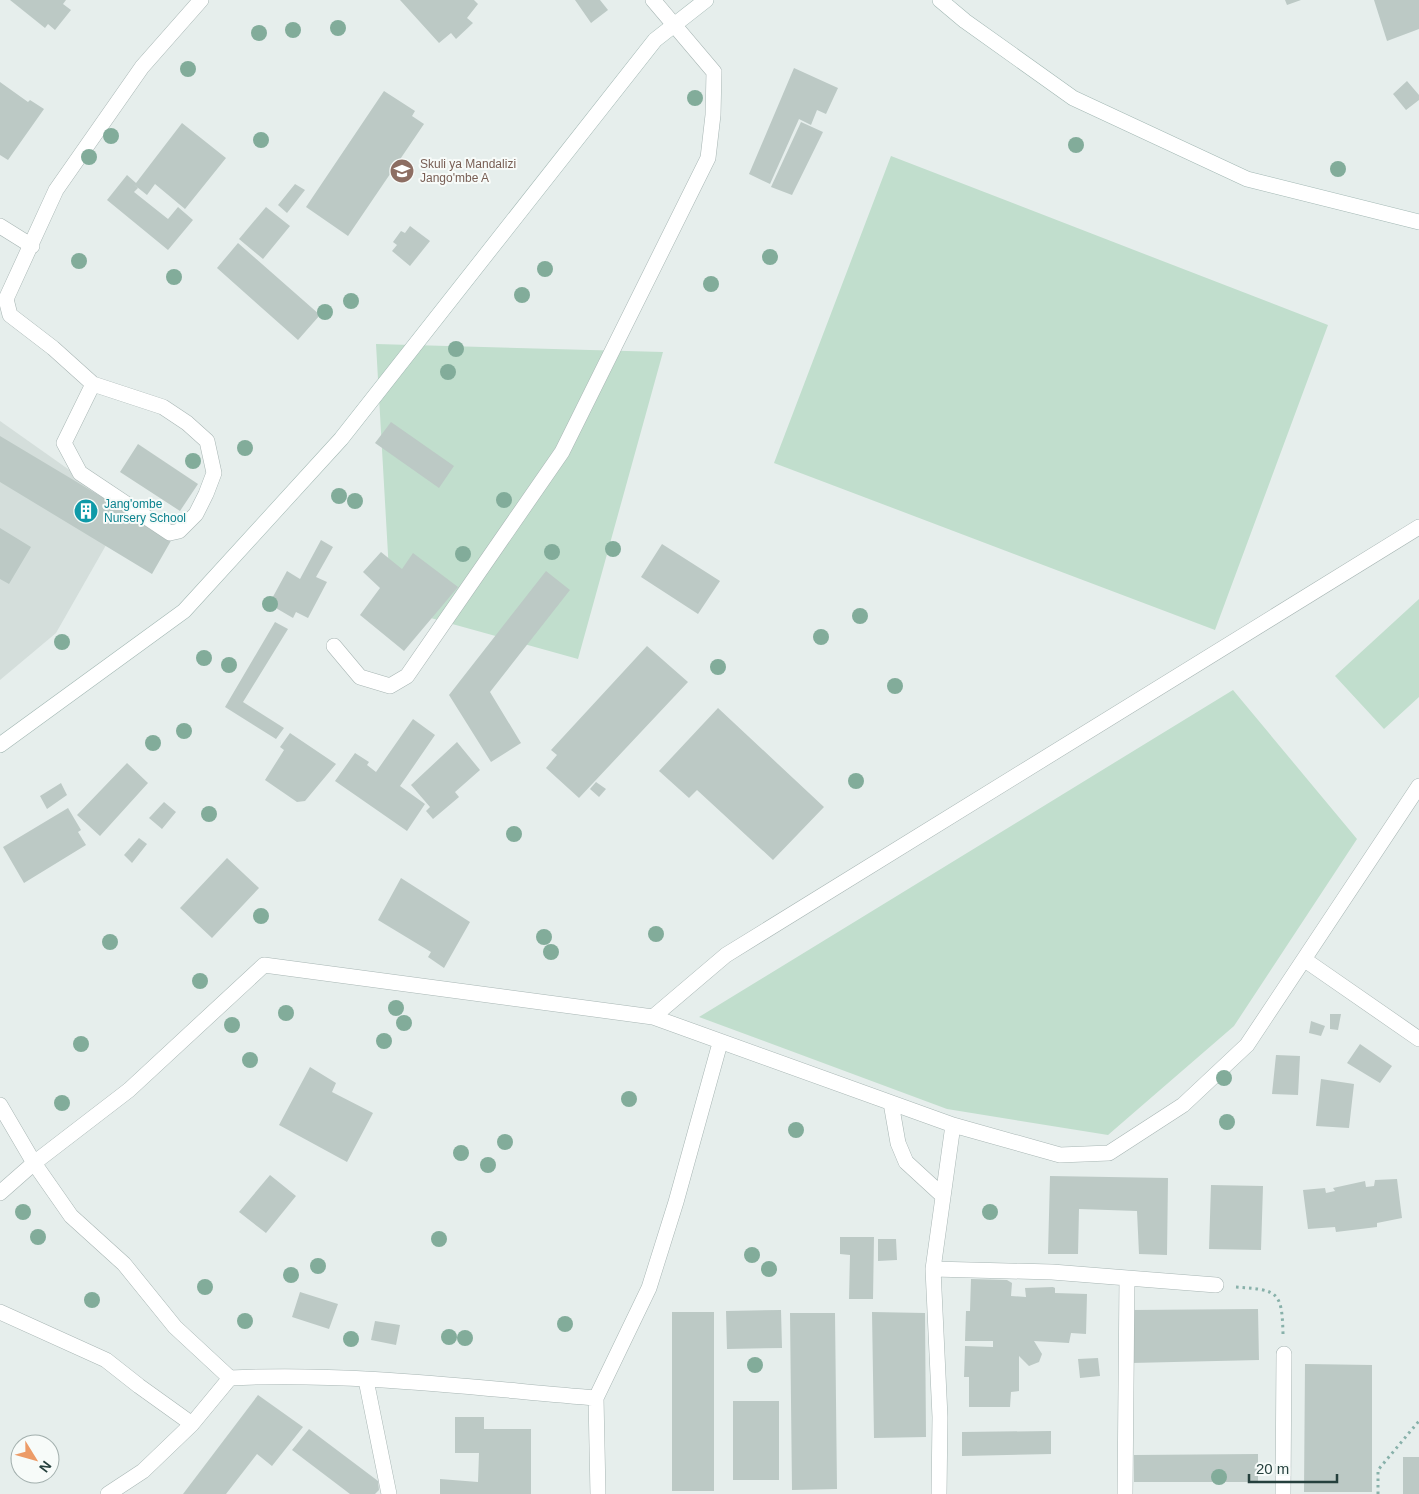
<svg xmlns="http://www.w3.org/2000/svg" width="1419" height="1494" font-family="Arial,sans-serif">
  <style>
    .built { fill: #d4dedb }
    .green { fill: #c1decd }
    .building { fill: #bcc9c5 }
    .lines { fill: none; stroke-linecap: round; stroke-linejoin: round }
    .lane-casing { stroke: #a8b6b4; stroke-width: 16 }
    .street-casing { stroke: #a8b6b4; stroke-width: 16 }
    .secondary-casing { stroke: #a2b7b3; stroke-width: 16 }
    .path { stroke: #88b1aa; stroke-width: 3; stroke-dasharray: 2.5 4; stroke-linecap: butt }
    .lane { stroke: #fff; stroke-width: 15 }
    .street { stroke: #fff; stroke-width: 15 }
    .secondary { stroke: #fff; stroke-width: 15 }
    .tree { fill: #82ac9a }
    .labels { text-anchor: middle; stroke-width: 4; stroke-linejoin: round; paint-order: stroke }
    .education-label { font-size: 12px; fill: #785e54; stroke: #f7fbf9; text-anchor: start }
    .culture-label { font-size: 12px; fill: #0d838f; stroke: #f7fbf9; text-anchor: start }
  </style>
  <rect width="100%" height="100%" fill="#e6eeec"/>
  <!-- built -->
  <path class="built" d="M0,421l126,89 -70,123 -56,47z"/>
  <!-- green -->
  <path class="green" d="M891,156l437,169 -113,305 -441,-167z
    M376,344l287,8 -85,307 -187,-52z
    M1419,599v98l-35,32 -49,-53z
    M1233,690l124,149 -123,187 -126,109 -161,-26 -248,-92z"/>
  <!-- building -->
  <path class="building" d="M10,0h56l-3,4 8,6 -16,20 -7,-6 -3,4z
    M400,0h74l4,4 -11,14 6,5 -17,16 -5,-6 -12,10z
    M575,0h25l8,10 -17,13z
    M1285,0h16l-14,5z
    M1374,0h45v29l-32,12z
    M794,68l44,20 -12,26 -9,-4 -6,15 -12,-6 -29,65 -21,-10z
    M1407,81l12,14v5l-13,10 -13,-16z
    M0,82l28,20 2,-2 14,9 -36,51 -8,-5z
    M384,91l31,20 -3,5 12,8 -76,112 -42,-29z
    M801,122l22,10 -31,63 -21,-8z
    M182,123l44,35 -41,51 -30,-25 -8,11 -15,-12 6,5 -4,4 34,27 10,-12 15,13 -25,30 -61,-50 20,-25 9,8z
    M295,184l10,6 -18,23 -9,-8z
    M266,207l24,19 -27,33 -24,-20z
    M410,226l20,15 -20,25 -18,-15 5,-6 -4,-3 8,-11 4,2z
    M238,243l82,72 -22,25 -81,-72z
    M391,422l63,44 -15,22 -64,-45z
    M0,436l172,103 -20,35 -152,-92z
    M138,444l60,40 -18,27 -60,-39z
    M0,528l31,19 -22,37 -9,-5z
    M321,540l12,7 -17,30 11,5 -19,36 -12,-6 -3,6 -24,-14 18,-33 13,8z
    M662,544l58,37 -22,33 -57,-37z
    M381,552l21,17 11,-16 45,34 -54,64 -44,-36 20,-27 -17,-16z
    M546,571l24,19 -80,102 31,51 -30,19 -42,-67z
    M275,622l13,7 -45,73 41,26 -8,11 -51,-32z
    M647,646l41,36 -109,116 -33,-30 11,-13 -6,-5z
    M718,708l106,99 -51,53 -76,-70 -8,8 -30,-27z
    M413,719l22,16 -35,51 25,18 -18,27 -72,-50 20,-28 14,9 -2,3 9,7z
    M290,733l46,31 -31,37 -8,1 -32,-22 19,-30 -4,-3z
    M457,742l23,28 -25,22 4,5 -26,22 -7,-8 4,-4 -19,-22z
    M127,763l21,20 -48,53 -23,-21z
    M596,782l10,7 -7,8 -9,-8z
    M61,783l6,12 -20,14 -7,-13z
    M164,802l12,10 -14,17 -13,-11z
    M68,808l13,22 -3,2 8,13 -62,38 -21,-36z
    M139,838l8,6 -15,19 -8,-8z
    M227,858l32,30 -47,50 -32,-30z
    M401,878l69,44 -26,46 -16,-11 3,-5 -53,-32z
    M1330,1014h11l-3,16 -8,-1z
    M1311,1021l14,5 -4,10 -12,-3z
    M1360,1044l32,22 -12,17 -33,-20z
    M1276,1055l24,1 -2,39 -26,-1z
    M310,1067l26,16 -4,9 41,21 -26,49 -68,-37z
    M1321,1079l33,5 -5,44 -33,-2z
    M270,1175l26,21 -30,37 -27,-21z
    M1050,1176l118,2 -1,77 -28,-1 -2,-43 -58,-2 -1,45h-30z
    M1397,1179l5,39 -25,5v4l-41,5 -1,-5 -27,2 -5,-39 22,-2 1,5 9,-2 -2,-3 32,-7 1,6 8,-1 1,-6z
    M1211,1185l52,1 -2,64 -52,-1z
    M840,1237h34l-1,62h-24l1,-44 -10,-1z
    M878,1239h18l1,21 -19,1z
    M971,1279l36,1 5,3 -1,13 15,1 -1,-9 28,-1 2,1v5l32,1 -1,40 -15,-1 -2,10 -35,-2 8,13 -3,8 -10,4 -10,-10v35l-8,1 -1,15h-41v-30h-5l1,-31 28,1v-6h-28l1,-30h4z
    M300,1292l38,12 -9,25 -37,-12z
    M1258,1309l1,51 -128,3 1,-53z
    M781,1310l1,38 -55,1 -1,-38z
    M672,1312h42v179h-42z
    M872,1312l53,1 1,124 -52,1z
    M790,1313h45l2,176 -45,1z
    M375,1321l25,4 -4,20 -25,-5z
    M1098,1358l2,18 -20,2 -2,-19z
    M1305,1364l67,1v127h-68z
    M258,1395l45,32 -31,39 -15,-12 -31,40h-43z
    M733,1401h46v79h-46z
    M455,1417h29v12h47v65h-91v-15l38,3 1,-29h-24z
    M309,1429l69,52 1,9 -4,4h-25l-58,-44z
    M1051,1431v23l-89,2v-24z
    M1258,1454v28h-124v-27z
    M1403,1457h16v37h-16z"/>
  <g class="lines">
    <defs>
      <path id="lane" d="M334,646l26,31 30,9 17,-10 155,-224 146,-294 5,-43 1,-43 -61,-72
        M0,1193l34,-30
        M0,1312l106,48 33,26 53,38
        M366,1380l23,114
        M108,1494l35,-23 49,-47 38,-46"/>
      <path id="street" d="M0,226l32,20
        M93,384l-29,59 16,30 90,60 9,-2 17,-17 10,-20 8,-21 -7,-32 -20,-18 -24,-16 -70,-23 -40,-36 -43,-33 -4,-16 50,-109 86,-123 59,-67
        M1419,527l-693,428 -73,62 300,108 107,30 49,-2 74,-48 64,-60 172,-259
        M1305,960l114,79
        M891,1103l7,40 8,19 37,34
        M0,1105l34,58 37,53 53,48 51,63 55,51c122,-6 245,10 366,20
        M34,1163l95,-73 135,-125 389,52
        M933,1269l20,-144
        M598,1494l-2,-96 53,-110 27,-86 44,-159
        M939,1494l1,-77 -7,-148 119,3 164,13
        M1125,1494l2,-216
        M1283,1494l1,-140"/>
      <path id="secondary" d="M940,0l25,21 108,77 174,81 172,43
        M0,745l184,-134 157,-172 314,-399 51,-40"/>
    </defs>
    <!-- lane casing -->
    <use href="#lane" class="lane-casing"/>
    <!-- street casing -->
    <use href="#street" class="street-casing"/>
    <!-- secondary casing -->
    <use href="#secondary" class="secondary-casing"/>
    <!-- path -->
    <path class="path" d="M1236,1287c42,3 46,4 47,47
      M1378,1494v-24l41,-49"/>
    <!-- lane -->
    <use href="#lane" class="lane"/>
    <!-- street -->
    <use href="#street" class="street"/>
    <!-- secondary -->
    <use href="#secondary" class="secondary"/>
  </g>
  <!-- trees -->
  <g class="tree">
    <circle cx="338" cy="28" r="8"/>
    <circle cx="293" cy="30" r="8"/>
    <circle cx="259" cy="33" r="8"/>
    <circle cx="188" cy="69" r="8"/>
    <circle cx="695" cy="98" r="8"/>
    <circle cx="111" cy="136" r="8"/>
    <circle cx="261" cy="140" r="8"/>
    <circle cx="1076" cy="145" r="8"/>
    <circle cx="89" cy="157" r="8"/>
    <circle cx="1338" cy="169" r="8"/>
    <circle cx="770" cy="257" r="8"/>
    <circle cx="79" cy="261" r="8"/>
    <circle cx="545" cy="269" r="8"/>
    <circle cx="174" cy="277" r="8"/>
    <circle cx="711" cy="284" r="8"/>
    <circle cx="522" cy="295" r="8"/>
    <circle cx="351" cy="301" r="8"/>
    <circle cx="325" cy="312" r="8"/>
    <circle cx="456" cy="349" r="8"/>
    <circle cx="448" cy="372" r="8"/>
    <circle cx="245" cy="448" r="8"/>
    <circle cx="193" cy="461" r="8"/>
    <circle cx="339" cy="496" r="8"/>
    <circle cx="504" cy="500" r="8"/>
    <circle cx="355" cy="501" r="8"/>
    <circle cx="613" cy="549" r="8"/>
    <circle cx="552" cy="552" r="8"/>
    <circle cx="463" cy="554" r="8"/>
    <circle cx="270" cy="604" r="8"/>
    <circle cx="860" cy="616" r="8"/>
    <circle cx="821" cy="637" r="8"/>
    <circle cx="62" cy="642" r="8"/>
    <circle cx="204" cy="658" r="8"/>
    <circle cx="229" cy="665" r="8"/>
    <circle cx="718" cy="667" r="8"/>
    <circle cx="895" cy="686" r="8"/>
    <circle cx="184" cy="731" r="8"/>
    <circle cx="153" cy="743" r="8"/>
    <circle cx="856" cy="781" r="8"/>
    <circle cx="209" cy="814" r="8"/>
    <circle cx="514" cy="834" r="8"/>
    <circle cx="261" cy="916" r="8"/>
    <circle cx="656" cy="934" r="8"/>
    <circle cx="544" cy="937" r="8"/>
    <circle cx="110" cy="942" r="8"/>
    <circle cx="551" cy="952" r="8"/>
    <circle cx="200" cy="981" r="8"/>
    <circle cx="396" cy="1008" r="8"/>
    <circle cx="286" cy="1013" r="8"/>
    <circle cx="404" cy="1023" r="8"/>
    <circle cx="232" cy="1025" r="8"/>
    <circle cx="384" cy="1041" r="8"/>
    <circle cx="81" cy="1044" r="8"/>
    <circle cx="250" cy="1060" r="8"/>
    <circle cx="1224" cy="1078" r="8"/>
    <circle cx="629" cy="1099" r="8"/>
    <circle cx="62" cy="1103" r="8"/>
    <circle cx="1227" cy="1122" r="8"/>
    <circle cx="796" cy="1130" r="8"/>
    <circle cx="505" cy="1142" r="8"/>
    <circle cx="461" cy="1153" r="8"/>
    <circle cx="488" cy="1165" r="8"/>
    <circle cx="23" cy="1212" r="8"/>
    <circle cx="990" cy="1212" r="8"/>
    <circle cx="38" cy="1237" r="8"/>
    <circle cx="439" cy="1239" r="8"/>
    <circle cx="752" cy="1255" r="8"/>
    <circle cx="318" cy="1266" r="8"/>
    <circle cx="769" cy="1269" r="8"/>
    <circle cx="291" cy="1275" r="8"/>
    <circle cx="205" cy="1287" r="8"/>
    <circle cx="92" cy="1300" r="8"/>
    <circle cx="245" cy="1321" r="8"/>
    <circle cx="565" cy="1324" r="8"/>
    <circle cx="449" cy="1337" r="8"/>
    <circle cx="465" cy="1338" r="8"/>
    <circle cx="351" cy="1339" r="8"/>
    <circle cx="755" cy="1365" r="8"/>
    <circle cx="1219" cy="1477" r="8"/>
  </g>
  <!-- icons -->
  <defs>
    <symbol id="school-disc" viewBox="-11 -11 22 22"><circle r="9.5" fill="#8d6e63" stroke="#f7fbf9"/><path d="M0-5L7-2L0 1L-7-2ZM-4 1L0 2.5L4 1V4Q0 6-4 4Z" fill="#fff"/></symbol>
    <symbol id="building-disc" viewBox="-11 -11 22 22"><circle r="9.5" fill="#0f9aa8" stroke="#f7fbf9"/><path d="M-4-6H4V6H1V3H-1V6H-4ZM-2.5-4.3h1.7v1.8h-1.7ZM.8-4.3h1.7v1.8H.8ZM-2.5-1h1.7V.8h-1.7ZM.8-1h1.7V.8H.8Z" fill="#fff"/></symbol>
  </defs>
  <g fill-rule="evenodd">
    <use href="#school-disc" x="388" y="157" width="28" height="28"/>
    <use href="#building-disc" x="72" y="497" width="28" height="28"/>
  </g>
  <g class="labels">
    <!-- education labels -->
    <g class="education-label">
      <text x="420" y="168">Skuli ya Mandalizi<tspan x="420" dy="14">Jango'mbe A</tspan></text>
    </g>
    <!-- culture labels -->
    <g class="culture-label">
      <text x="104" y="508">Jang'ombe<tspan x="104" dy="14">Nursery School</tspan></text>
    </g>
  </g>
  <!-- north arrow -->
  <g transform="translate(35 1459) rotate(127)"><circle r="24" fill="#f7fbf9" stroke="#a3b0ae"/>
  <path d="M0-4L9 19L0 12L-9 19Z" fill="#ec9b67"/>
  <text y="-8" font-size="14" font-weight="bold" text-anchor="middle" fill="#25403d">N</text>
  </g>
  <!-- scale -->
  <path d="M1249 1474v8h88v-8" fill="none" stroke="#25403d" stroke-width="2.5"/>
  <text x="1256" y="1474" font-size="15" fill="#25403d" stroke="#f7fbf9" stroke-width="4" paint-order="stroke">20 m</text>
</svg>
